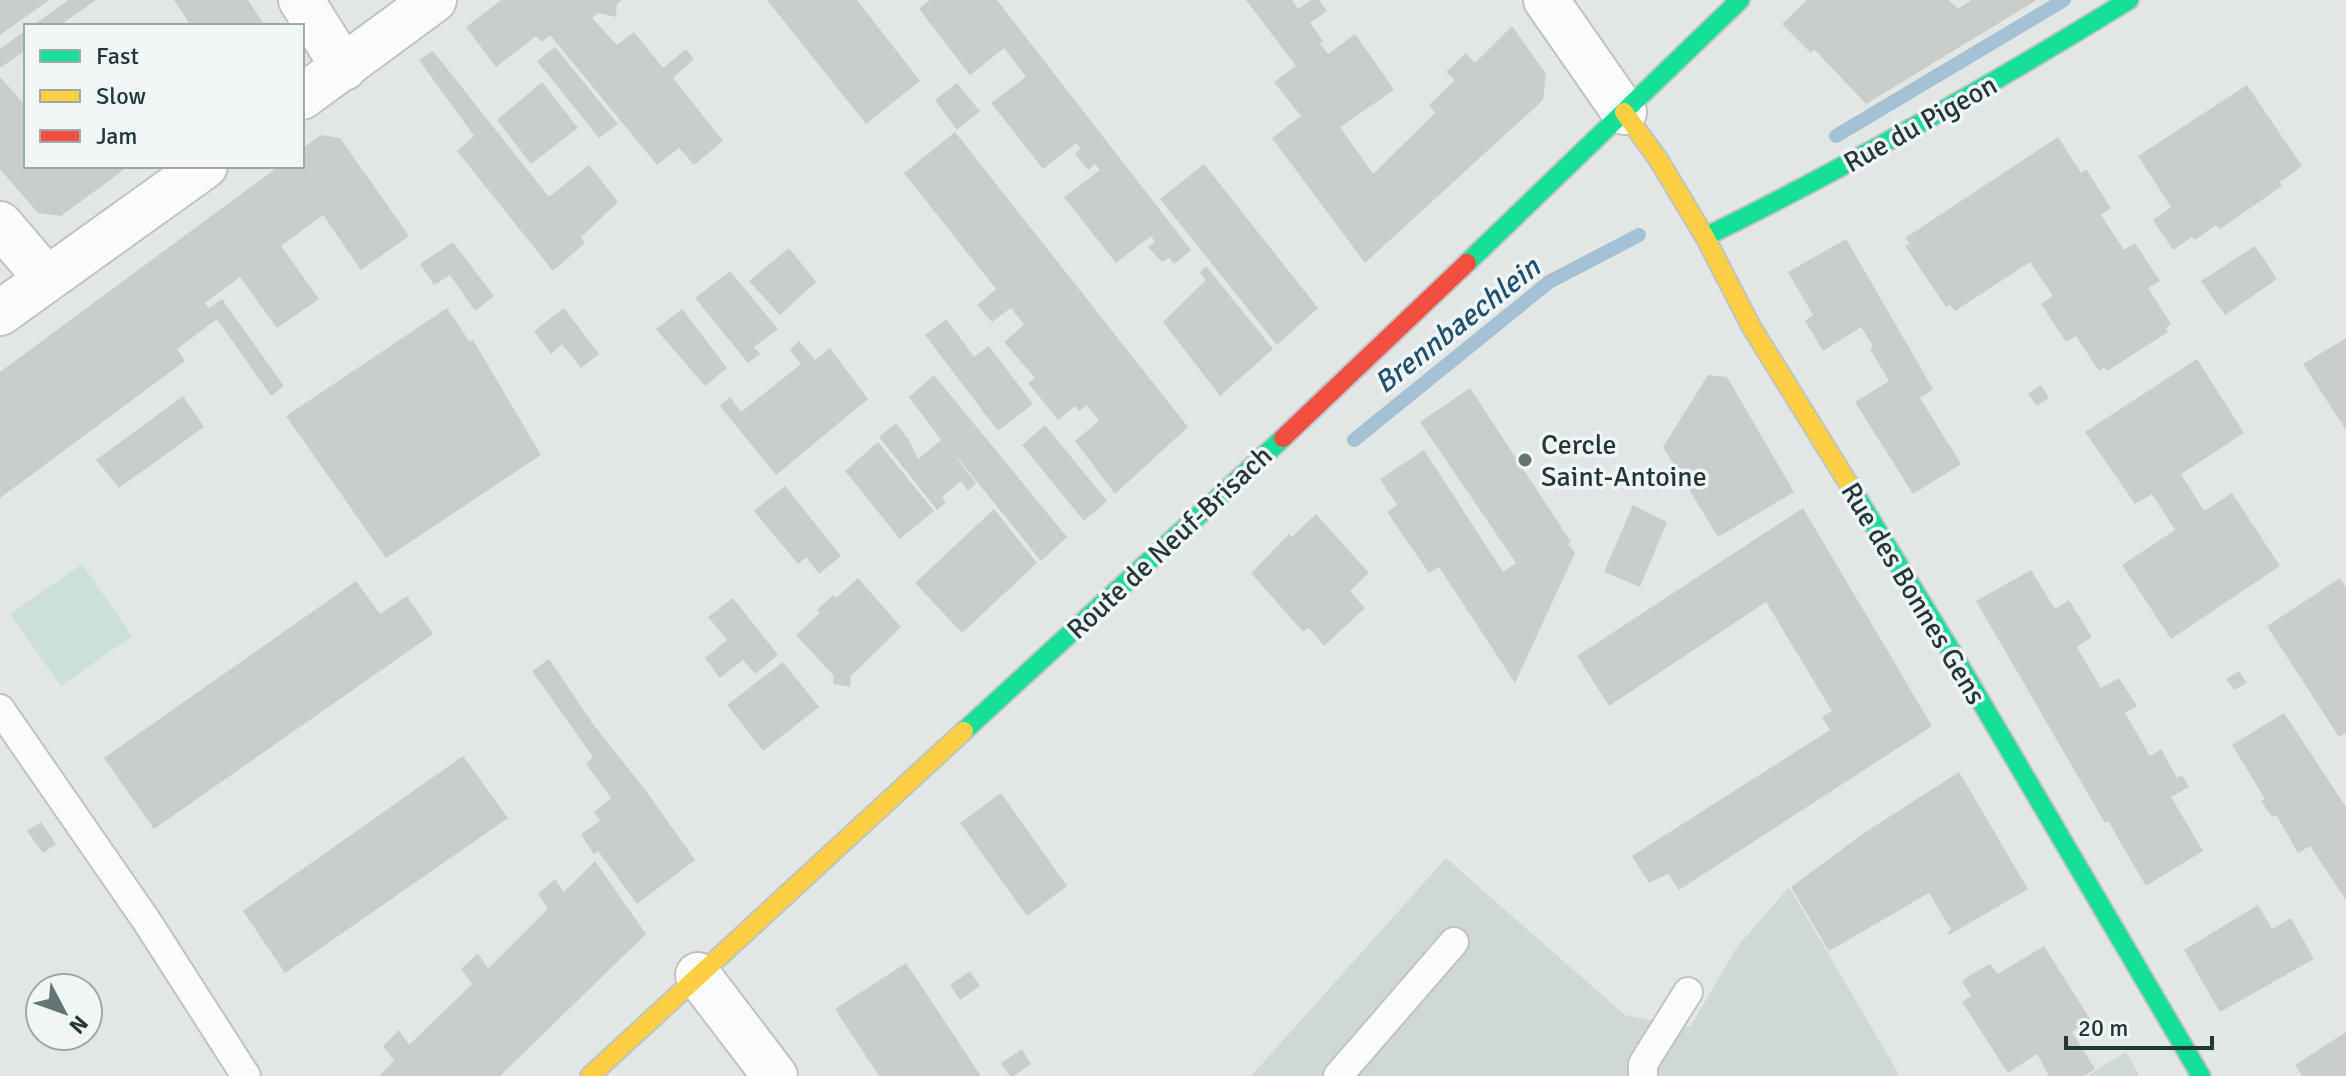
<svg xmlns="http://www.w3.org/2000/svg" width="2346" height="1076" font-family="Signika,sans-serif">
  <style>
    .built { fill: #d0d8d7 }
    .green { fill: #cbe0d7 }
    .lines { fill: none; stroke-linecap: round; stroke-linejoin: round }
    .stream { stroke: #a4c2d4; stroke-width: 14 }
    .building { fill: #c9cecd }
    .lane-casing { stroke: #bfc4c3; stroke-width: 32 }
    .street-casing { stroke: #bfc4c3; stroke-width: 48 }
    .fast-casing { stroke: #bfc5c4; stroke-width: 22 }
    .slow-casing { stroke: #bfc5c4; stroke-width: 22 }
    .jam-casing { stroke: #bfc5c4; stroke-width: 22 }
    .lane { stroke: #fbfbfb; stroke-width: 28 }
    .street { stroke: #fbfbfb; stroke-width: 44 }
    .fast { stroke: #16e098; stroke-width: 18 }
    .slow { stroke: #ffcf43; stroke-width: 18 }
    .jam { stroke: #f24e42; stroke-width: 18 }
    .poi-dot { fill: #657575; stroke: #f0f6f5; stroke-width: 3 }
    .labels { text-anchor: middle; stroke-width: 7; stroke-linejoin: round; paint-order: stroke }
    .street-label { font-size: 28px; fill: #223838; stroke: #f0f6f5 }
    .poi-label { font-size: 28px; fill: #223838; stroke: #f0f6f5; text-anchor: start }
    .water-label { font-size: 30px; font-style: italic; fill: #205070; stroke: #f0f6f5 }
  </style>
  <rect width="100%" height="100%" fill="#e2e7e6"/>
  <!-- built -->
  <path class="built" d="M1446,858l179,157 65,12 47,-80 52,-60 111,189h-649z
    M2126,1052l14,24h-52l10,-7z"/>
  <!-- green -->
  <path class="green" d="M82,564l50,72 -71,50 -51,-72z"/>
  <g class="lines">
    <!-- stream -->
    <path class="stream" d="M1836,136l228,-136
      M1354,440l195,-158 90,-47"/>
  </g>
  <!-- building -->
  <path class="building" d="M0,0h49l-49,35z
    M68,0h28l-37,26h-27z
    M174,0h74l17,26h-74z
    M501,0h121l-5,4 -1,13 -18,-4 -6,5 25,27 17,-13 29,36 23,-19 8,10 -21,19 50,63 -29,24 -15,-17 -22,17 -107,-130 -8,7 -6,-6 -40,31 -30,-40z
    M767,0h90l63,81 -54,43z
    M930,0h67l194,250 -17,14 -5,-6 -7,4 -14,-15 7,-5 -4,-6 -35,27 -52,-66 36,-27 -5,-6 -7,6 -13,-16 6,-6 -5,-5 -33,26 -52,-66 35,-26 -22,-29 -34,27 -51,-66z
    M1246,0h46l6,9 13,-9h8l8,11 -17,12 13,18 -3,2 8,11 27,-20 17,24 22,32 -54,37 33,47 62,-61 -6,-8 26,-25 -9,-8 20,-19 9,10 37,-37 34,48 -3,26 -178,163 -93,-125 29,-22 -27,-34 22,-16z
    M1807,0h142l9,9 13,-9h66l-171,104 -52,-55 -3,4 -29,-29z
    M26,30v20l-26,18v-19z
    M555,47l63,77 -19,14 -62,-77z
    M433,51l116,146 40,-32 29,37 -37,35 4,6 -32,28 -96,-120 17,-15 -55,-76z
    M0,77l26,29v60h103l-68,50 -23,-3 -38,-44z
    M542,82l36,46 -47,36 -34,-44z
    M957,83l23,28 -23,19 -22,-30z
    M2247,85l55,81 -22,16 2,4 -62,43 -4,-4 -21,15 -3,-3 -19,13 -20,-30 18,-13 -33,-51z
    M955,132l233,295 -73,67 -40,-53 24,-20 -12,-16 -8,6 -4,-5 -17,14 -30,-37 7,-5 -31,-36 20,-17 -13,-17 -19,14 -15,-17 19,-16 -92,-116z
    M321,135l19,3 69,98 -48,34 -38,-55 -42,31 38,53 -42,29 -37,-51 -35,26 4,5 13,-9 62,87 -13,10 -54,-77 -40,30 8,12 -185,137v-126l279,-206h23v-17z
    M2058,137l23,36 5,-4 25,39 -10,7 23,35 11,-7 25,38 -12,7 23,36 -5,4 2,4 -61,39 -3,-4 -5,4 -23,-35 -10,6 -25,-38 12,-8 -23,-34 -75,49 -5,-6 -4,2 -41,-61 5,-2 -5,-6z
    M1204,164l114,144 -41,37 -117,-146z
    M1846,239l87,150 -13,9 41,66 -48,30 -58,-92 34,-21 -19,-32 3,-3 -12,-19 -38,24 -18,-30 8,-6 -25,-43z
    M453,242l41,54 -19,15 -25,-36 -16,10 -14,-21z
    M2255,246l22,33 -52,36 -24,-34z
    M789,248l27,34 -36,33 -31,-34z
    M1206,266l67,83 -53,47 -57,-74 43,-42 -6,-7z
    M730,271l48,58 -24,18 6,7 -12,9 -53,-65z
    M447,308l22,33 4,-1 68,115 -155,103 -100,-142z
    M564,308l35,46 -18,14 -19,-24 -11,10 -17,-23z
    M682,309l45,59 -22,18 -49,-57z
    M946,319l28,38 15,-11 44,58 -35,27 -73,-96z
    M2346,338v92l-43,-66z
    M799,341l16,19 15,-12 38,51 -92,76 -56,-69 10,-9 11,15 60,-48 -11,-14z
    M2197,359l47,74 -63,41 23,37 28,-18 48,73 -109,73 -49,-74 53,-35 -23,-36 -17,10 -50,-72z
    M934,375l133,162 -26,24 -84,-104h-1l20,26 -8,8 -7,-10 -19,16 4,5 -9,8 -58,-73 17,-14 13,17 9,19 23,-19 -32,-43z
    M1708,375l19,2 67,115 -76,45 -55,-90z
    M2041,385l8,13 -12,8 -9,-12z
    M1470,388l101,154 -3,2 7,9 -60,130 -76,-116 -10,6 -42,-61 10,-7 -17,-26 44,-29 79,122 13,-9 -96,-141z
    M183,396l21,31 -85,61 -23,-28z
    M1045,425l62,76 -23,20 -62,-76z
    M878,442l56,69 -34,28 -55,-68z
    M785,486l56,70 -22,18 -13,-17 -8,7 -44,-53z
    M1633,505l34,17 -27,65 -36,-15z
    M1803,508l129,218 -253,164 -11,-16 -19,9 -17,-27 198,-126 -8,-13 10,-6 -66,-109 -157,104 -32,-50z
    M994,509l43,54 -75,70 -47,-50z
    M1316,514l53,59 -19,18 15,17 -41,38 -15,-18 -6,4 -52,-59 38,-39 3,3z
    M2031,570l24,39 14,-9 23,37 -15,10 24,41 18,-10 18,28 -12,7 25,43 11,-7 16,29 5,-3 7,12 -18,10 32,54 -57,35 -38,-65 -3,2 -129,-222z
    M858,578l43,49 -50,49 -1,11 -17,-3 1,-8 -38,-41 24,-22 -3,-3 16,-15 3,3z
    M2340,578l6,9v146l-7,4 -72,-111z
    M356,581l24,33 27,-18 26,38 -279,195 -50,-71z
    M733,598l45,57 -23,19 -12,-14 -23,18 -15,-20 22,-18 -19,-23z
    M549,659l44,65 53,67 49,69 -58,44 -39,-53 -4,4 -13,-21 19,-13 -6,-9 17,-14 -25,-34 7,-7 -61,-86z
    M783,662l36,45 -56,44 -36,-46z
    M2239,671l8,12 -13,7 -8,-11z
    M2284,713l62,94v93l-36,-54 -12,7 -22,-38 -4,2 -11,-16 4,-2 -33,-54z
    M463,756l45,62 -223,155 -42,-62z
    M1959,772l69,117 -79,46 -2,-3 4,-2 -22,-37 -100,58 -38,-64 73,-54z
    M1001,793l66,93 -40,30 -67,-93z
    M41,822l15,22 -13,9 -16,-22z
    M595,861l51,73 -146,142h-121l15,-15 -11,-15 16,-16 10,15 63,-61 -11,-15 17,-16 10,16 60,-60 -10,-15 17,-15 9,13z
    M2258,905l14,24 19,-11 23,41 -94,53 -36,-62z
    M2044,946l46,73 -18,13 23,37 -11,7h-35l-12,-22 -29,19 -46,-71 9,-6 -7,-11 -1,-4 4,-4 23,-13 8,10z
    M906,963l75,113h-102l-44,-67z
    M970,971l10,15 -20,14 -10,-15z
    M2346,1032v44h-44l-7,-11z
    M1022,1049l9,15 -17,12h-4l-9,-13z"/>
  <g class="lines">
    <defs>
      <path id="lane" d="M0,709l146,211 100,156
        M1338,1076l116,-134
        M1643,1076v-12l45,-72"/>
      <path id="street" d="M301,0l43,68
        M1546,0l78,112
        M302,97l132,-97
        M0,224l46,54
        M0,313l205,-147
        M698,975l77,101"/>
      <path id="fast" d="M1705,237c146,-72 286,-152 424,-237
        M1467,263l273,-263
        M1853,491l97,158 251,427
        M964,731l319,-293"/>
      <path id="slow" d="M1624,112l34,47 47,78 47,91 101,163
        M590,1076l374,-345"/>
      <path id="jam" d="M1283,438l184,-175"/>
    </defs>
    <!-- lane casing -->
    <use href="#lane" class="lane-casing"/>
    <!-- street casing -->
    <use href="#street" class="street-casing"/>
    <!-- fast casing -->
    <use href="#fast" class="fast-casing"/>
    <!-- slow casing -->
    <use href="#slow" class="slow-casing"/>
    <!-- jam casing -->
    <use href="#jam" class="jam-casing"/>
    <!-- lane -->
    <use href="#lane" class="lane"/>
    <!-- street -->
    <use href="#street" class="street"/>
    <!-- fast -->
    <use href="#fast" class="fast"/>
    <!-- slow -->
    <use href="#slow" class="slow"/>
    <!-- jam -->
    <use href="#jam" class="jam"/>
  </g>
  <!-- markers -->
  <circle class="poi-dot" cx="1525" cy="460" r="8"/>
  <g class="labels">
    <!-- street labels -->
    <g class="street-label">
      <text transform="translate(1920 123) rotate(-29)" y="10">Rue du Pigeon</text>
      <text transform="translate(1169 542) rotate(-43)" y="10">Route de Neuf-Brisach</text>
      <text transform="translate(1914 593) rotate(59)" y="10">Rue des Bonnes Gens</text>
    </g>
    <!-- poi labels -->
    <g class="poi-label">
      <text x="1541" y="454">Cercle<tspan x="1541" dy="32">Saint-Antoine</tspan></text>
    </g>
    <!-- water labels -->
    <g class="water-label">
      <text transform="translate(1457 325) rotate(-38)" y="10">Brennbaechlein</text>
    </g>
  </g>
  <!-- legend -->
  <rect x="24" y="24" width="280" height="144" fill="#f0f6f5" stroke="#9eaaa9" stroke-width="2"/>
  <rect x="40" y="50" width="40" height="12" fill="#16e098" stroke="#9eaaa9" stroke-width="2"/>
  <text x="96" y="64" font-size="24" fill="#223838">Fast</text>
  <rect x="40" y="90" width="40" height="12" fill="#ffcf43" stroke="#9eaaa9" stroke-width="2"/>
  <text x="96" y="104" font-size="24" fill="#223838">Slow</text>
  <rect x="40" y="130" width="40" height="12" fill="#f24e42" stroke="#9eaaa9" stroke-width="2"/>
  <text x="96" y="144" font-size="24" fill="#223838">Jam</text>
  <!-- north arrow -->
  <g transform="translate(64 1012) rotate(131)"><circle r="38" fill="#f0f6f5" stroke="#9eaaa9" stroke-width="2"/>
  <path d="M0-6L14 30L0 20L-14 30Z" fill="#657575"/>
  <text y="-12" font-size="22" font-weight="bold" text-anchor="middle" fill="#223838">N</text>
  </g>
  <!-- scale -->
  <path d="M2066 1036v12h146v-12" fill="none" stroke="#223838" stroke-width="4"/>
  <text x="2078" y="1036" font-size="24" fill="#223838" stroke="#f0f6f5" stroke-width="6" paint-order="stroke">20 m</text>
</svg>
